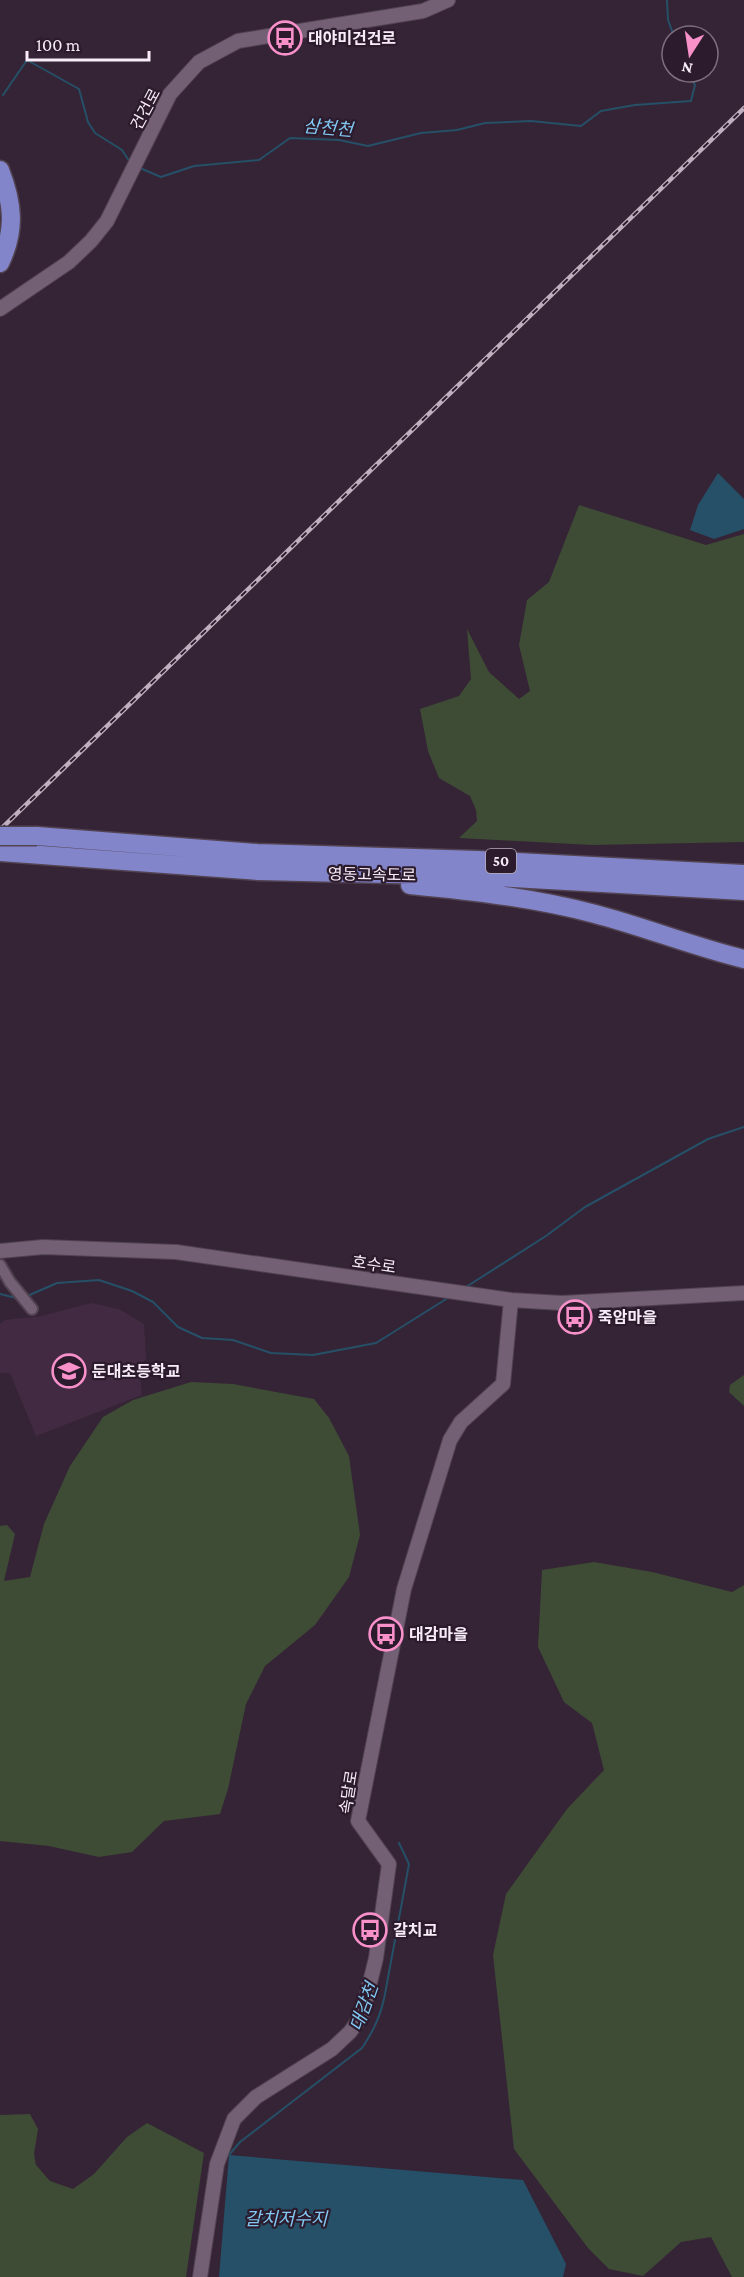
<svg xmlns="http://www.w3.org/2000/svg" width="744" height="2277" font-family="'Crimson Pro','Noto Sans KR',serif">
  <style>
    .built { fill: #422b42 }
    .green { fill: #3e4c35 }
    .water { fill: #255067 }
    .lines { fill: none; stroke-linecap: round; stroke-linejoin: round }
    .stream { stroke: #255067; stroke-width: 2 }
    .street-casing { stroke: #524352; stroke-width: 14 }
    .secondary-casing { stroke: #524352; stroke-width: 16 }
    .highway-casing { stroke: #524352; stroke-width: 21 }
    .street { stroke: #746074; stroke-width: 10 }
    .secondary { stroke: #746074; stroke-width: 14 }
    .highway { stroke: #8385cb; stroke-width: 18 }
    .rail-casing { stroke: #beb0be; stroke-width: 4.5 }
    .rail { stroke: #2b1b2c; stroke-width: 2; stroke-dasharray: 7; stroke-linecap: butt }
    .highway-bridge-casing { stroke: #524352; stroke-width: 21; stroke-linecap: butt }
    .highway-bridge { stroke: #8385cb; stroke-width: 18 }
    .labels { text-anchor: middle; stroke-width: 4.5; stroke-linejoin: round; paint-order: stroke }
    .shield { fill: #2b1b2c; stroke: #baadbb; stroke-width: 1.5 }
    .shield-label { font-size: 15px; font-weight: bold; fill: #f8ecf8 }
    .poi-label { font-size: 16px; font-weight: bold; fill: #f8ecf8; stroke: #2b1b2c; text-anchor: start }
    .street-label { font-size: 16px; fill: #f8ecf8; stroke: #2b1b2c }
    .water-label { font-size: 18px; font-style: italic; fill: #82c8f2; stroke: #2b1b2c }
  </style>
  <rect width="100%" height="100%" fill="#352436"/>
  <!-- built -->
  <path class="built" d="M91,1303l28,6 25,15 2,34 -7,11 3,26 -106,41 -26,-63h-10v-49l5,-4 37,-4z"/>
  <!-- green -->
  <path class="green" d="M579,505l127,40 38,-11v308l-152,3 -133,-7 18,-17 -1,-11 -6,-14 -31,-18 -11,-27 -8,-42 39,-13 12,-17 -4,-50 22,43 30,27 11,-8 -11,-46 8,-45 22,-18z
    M744,1375v31l-15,-14 1,-7z
    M191,1382l42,2 81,15 15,19 20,38 11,79 -11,42 -34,48 -50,41 -19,38 -18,85 -8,25 -56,7 -32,31 -33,5 -50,-11 -49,-5v-315l7,-1 8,9 -11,47 26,-4 14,-53 26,-58 33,-49 30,-17z
    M594,1562l58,10 80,20 12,-7v692h-12l-21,-40 -30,5 -38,34 -34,-7 -21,-21 -74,-99 -21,-194 13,-61 61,-85 37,-39 -12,-47 -28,-21 -26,-55 4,-77z
    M30,2114l8,15 -4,25 2,11 14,16 23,8 21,-15 33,-37 20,-14 57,30 -18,124h-186v-162z"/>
  <!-- water -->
  <path class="water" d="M718,473l26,26v30l-30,10 -24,-9 8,-25z
    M229,2155l294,25 43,84 -3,13h-344z"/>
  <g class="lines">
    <!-- stream -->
    <path class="stream" d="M667,0l1,20 6,16
      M3,95l24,-35 52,29 9,33 7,11 27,17 8,12
      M140,168l21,9 33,-11 65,-6 31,-22 49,2 29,6 53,-13 36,-3 28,-7 46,-2 50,5 20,-15 34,-6 56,-4 4,-16 -6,-13
      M466,1287l80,-51 39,-29 123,-68 36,-12
      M0,1294l20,5
      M25,1297l32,-14 42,-3 33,11 21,11 25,25 24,11 31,2 38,13 42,2 63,-12 75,-47
      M229,2155l11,-13 122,-94c12,-18 19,-33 23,-54l24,-130 -10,-21"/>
    <defs>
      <path id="street" d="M0,1265l10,17 22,27"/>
      <path id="secondary" d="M0,309l69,-47 22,-21 16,-20 63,-127 29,-32 39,-21 185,-30 25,-11
        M0,1251l43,-4 133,5 335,48 51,3 182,-10
        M200,2277l17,-113 17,-45 22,-22 76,-48 18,-17 12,-17 14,-57 13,-94 -31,-43 46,-232 46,-149 11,-18 42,-38 8,-84"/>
      <path id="highway" d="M0,170c13,33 16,60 0,93
        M37,836l220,17 221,7 266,14
        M0,852l259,19 219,5 266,15
        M410,885c62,6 125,13 185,29 50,13 99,33 149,45"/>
    </defs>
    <!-- street casing -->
    <use href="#street" class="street-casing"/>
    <!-- secondary casing -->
    <use href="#secondary" class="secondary-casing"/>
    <!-- highway casing -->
    <use href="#highway" class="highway-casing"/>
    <!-- street -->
    <use href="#street" class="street"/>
    <!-- secondary -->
    <use href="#secondary" class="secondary"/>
    <!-- highway -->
    <use href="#highway" class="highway"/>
    <defs>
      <path id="rail" d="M0,830l744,-722"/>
    </defs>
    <!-- rail casing -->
    <use href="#rail" class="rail-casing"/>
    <!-- rail -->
    <use href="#rail" class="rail"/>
    <defs>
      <path id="highway-bridge" d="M0,836h37"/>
    </defs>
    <!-- highway-bridge casing -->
    <use href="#highway-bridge" class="highway-bridge-casing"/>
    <!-- highway-bridge -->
    <use href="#highway-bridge" class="highway-bridge"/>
  </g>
  <!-- icons -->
  <defs>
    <symbol id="bus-ring" viewBox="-11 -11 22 22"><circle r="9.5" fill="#2b1b2c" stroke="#f890ca" stroke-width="1.5"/><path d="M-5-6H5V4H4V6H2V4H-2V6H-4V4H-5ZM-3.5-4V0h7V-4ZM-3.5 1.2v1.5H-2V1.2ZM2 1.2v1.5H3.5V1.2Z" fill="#f890ca"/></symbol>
    <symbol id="school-ring" viewBox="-11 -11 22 22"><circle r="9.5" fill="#2b1b2c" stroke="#f890ca" stroke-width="1.5"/><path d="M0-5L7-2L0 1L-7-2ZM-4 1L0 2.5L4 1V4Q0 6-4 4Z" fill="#f890ca"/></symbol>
  </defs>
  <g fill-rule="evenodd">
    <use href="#bus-ring" x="266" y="19" width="38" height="38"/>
    <use href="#bus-ring" x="556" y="1298" width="38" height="38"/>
    <use href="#school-ring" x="50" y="1352" width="38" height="38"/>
    <use href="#bus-ring" x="367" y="1615" width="38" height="38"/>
    <use href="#bus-ring" x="351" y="1911" width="38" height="38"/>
  </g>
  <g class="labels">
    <!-- shield labels -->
    <rect class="shield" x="486" y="849" width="30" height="24" rx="4.5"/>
    <g class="shield-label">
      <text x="501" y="866">50</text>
    </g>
    <!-- poi labels -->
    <g class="poi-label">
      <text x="308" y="44">대야미건건로</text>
      <text x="598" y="1323">죽암마을</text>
      <text x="92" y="1377">둔대초등학교</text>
      <text x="409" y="1640">대감마을</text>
      <text x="393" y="1936">갈치교</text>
    </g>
    <!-- street labels -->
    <g class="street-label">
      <text transform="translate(145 109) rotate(-62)" y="6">건건로</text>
      <text transform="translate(372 874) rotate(1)" y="6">영동고속도로</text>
      <text transform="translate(374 1264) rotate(8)" y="6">호수로</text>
      <text transform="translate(348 1792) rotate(-81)" y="6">속달로</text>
    </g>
    <!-- water labels -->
    <g class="water-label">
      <text transform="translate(328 128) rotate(5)" y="6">삼천천</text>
      <text transform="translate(364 2007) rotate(-70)" y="6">대감천</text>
      <text x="286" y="2225">갈치저수지</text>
    </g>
  </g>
  <!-- north arrow -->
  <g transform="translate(690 54) rotate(192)"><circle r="28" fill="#2b1b2c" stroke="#7d6f7e" stroke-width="1.5"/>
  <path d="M0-4.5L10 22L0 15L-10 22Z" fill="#f890ca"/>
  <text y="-9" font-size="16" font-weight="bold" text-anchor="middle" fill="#f8ecf8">N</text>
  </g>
  <!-- scale -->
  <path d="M27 51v9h122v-9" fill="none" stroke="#f8ecf8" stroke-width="3"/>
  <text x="36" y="51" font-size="18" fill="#f8ecf8" stroke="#2b1b2c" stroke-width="4.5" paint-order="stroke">100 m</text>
</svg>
